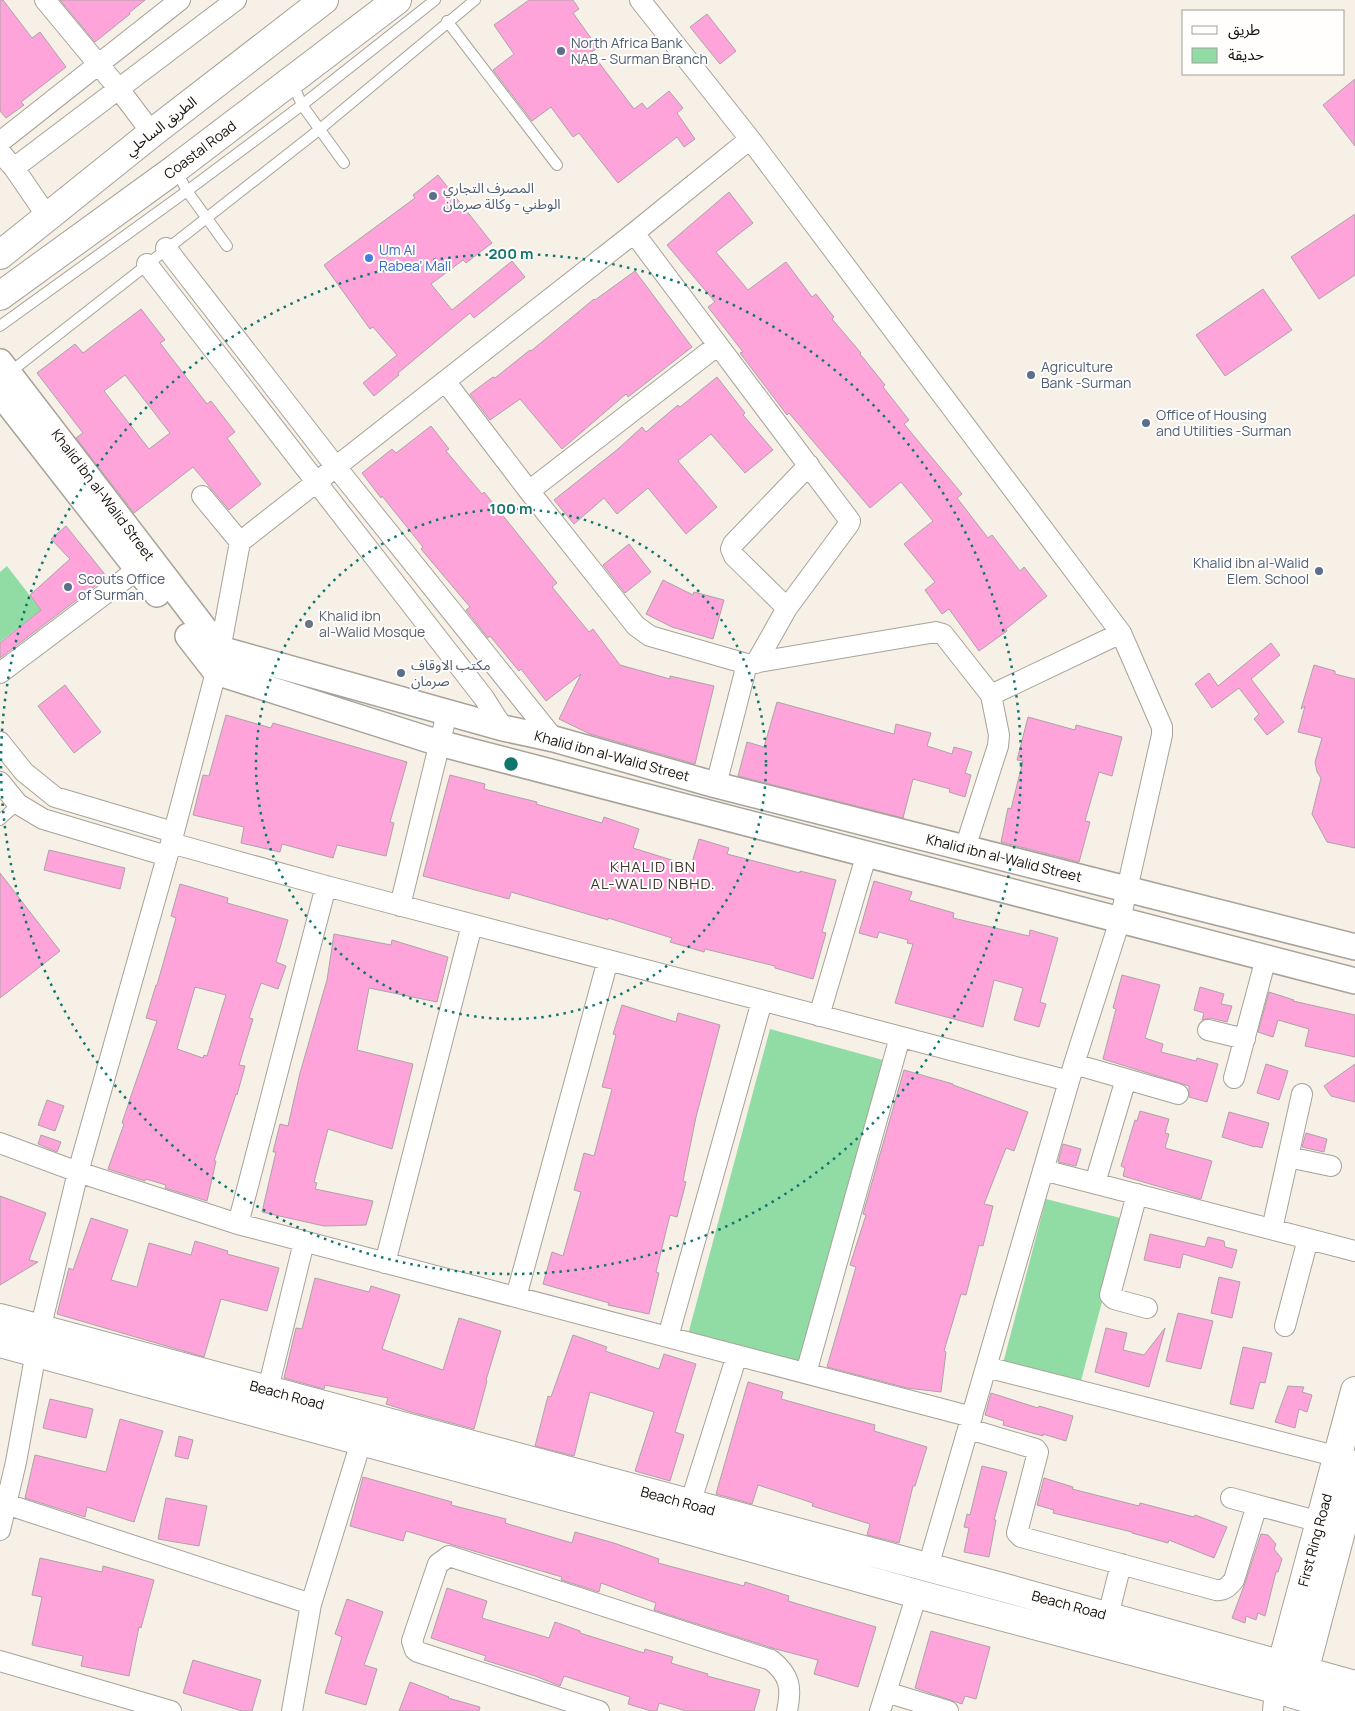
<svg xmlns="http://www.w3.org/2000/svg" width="1355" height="1711" font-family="Manrope,'Noto Sans Arabic',sans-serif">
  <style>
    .green { fill: #91dca5 }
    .building { fill: #fea4da; stroke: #ada3a8; fill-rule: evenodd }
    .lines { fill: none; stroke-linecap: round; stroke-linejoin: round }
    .service-casing { stroke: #a8a299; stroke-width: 12 }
    .minor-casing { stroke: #a8a299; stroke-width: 22 }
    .tertiary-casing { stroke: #a8a299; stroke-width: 28 }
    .primary-casing { stroke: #a8a299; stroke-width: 30 }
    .trunk-casing { stroke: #a8a299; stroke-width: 30 }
    .service { stroke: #fff; stroke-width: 10 }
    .minor { stroke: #fff; stroke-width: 20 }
    .tertiary { stroke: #fff; stroke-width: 25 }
    .primary { stroke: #fff; stroke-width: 28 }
    .trunk { stroke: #fff; stroke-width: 28 }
    .ring { fill: none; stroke: #0f766e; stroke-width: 2.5; stroke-dasharray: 2.5 5 }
    .service-dot { fill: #5c6f8a; stroke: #fffefc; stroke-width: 2 }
    .shop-dot { fill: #3f7fe0; stroke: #fffefc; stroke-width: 2 }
    .worship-dot { fill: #6b7280; stroke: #fffefc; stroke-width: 2 }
    .labels { text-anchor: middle; stroke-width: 4; stroke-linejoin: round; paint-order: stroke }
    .service-label { font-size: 14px; fill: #4e5e75; stroke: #fffefc; text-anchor: start }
    .street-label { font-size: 14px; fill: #13110d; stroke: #fffefc }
    .shop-label { font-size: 14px; fill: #366cbe; stroke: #fffefc; text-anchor: start }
    .worship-label { font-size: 14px; fill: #5b616d; stroke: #fffefc; text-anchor: start }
    .neighbourhood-label { font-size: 15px; letter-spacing: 1px; fill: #3d3830; stroke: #fffefc }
    .centre { fill: #0f766e; stroke: #fffefc; stroke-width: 2.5 }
    .ring-label { font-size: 15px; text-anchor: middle; font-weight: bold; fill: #0f766e; stroke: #fffefc; stroke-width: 4; stroke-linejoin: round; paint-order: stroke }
  </style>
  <rect width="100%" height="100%" fill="#f6f0e6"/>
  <!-- green -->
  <path class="green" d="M7,566l34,44 -41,32v-70z
    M770,1029l113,31 -84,313 -113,-31z
    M1046,1199l78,20 -46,173 -77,-21z"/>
  <!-- building -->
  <path class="building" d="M0,0h3l29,38 8,-6 26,35 -45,35 3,3 -18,13 -6,-7z
    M60,0h85l-16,13 1,1 -35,28z
    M529,0h44l6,9 -6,4 25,35 -7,4 43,57 8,-6 5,6 22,-18 14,17 -6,5 18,26 -11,8 -7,-10 -59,46 -39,-50 -6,4 -22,-30 -19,14 -39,-51 21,-16 -20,-29z
    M707,14l29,37 -16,13 -30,-37z
    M1355,79v67l-32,-41z
    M438,175l54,68 -26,20 -3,-3 -32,24 21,26 60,-49 13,16 -51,41 -4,-5 -72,60 1,2 -25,21 -11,-13 34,-28 -24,-28 -3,2 -46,-64 91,-67 -2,-3z
    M729,192l24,31 -37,29 32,38 38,-28 26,35 4,-3 18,23 -2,2 29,34 -1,1 25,31 -2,2 26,33 -5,4 58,70 -5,4 31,40 4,-3 28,36 4,-4 23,29 -41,33 1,2 -28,20 -30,-42 -7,5 -17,-24 10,-8 -31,-38 29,-23 -32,-39 -31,26 -81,-95 -2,2 -47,-62 3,-1 -35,-45 7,-5 -48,-57z
    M1355,214v61l-36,24 -28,-42z
    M635,271l57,76 -64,50 -2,-3 -64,55 -42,-50 -30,21 -20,-26 23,-17 2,1 35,-28 1,1 63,-52 1,1z
    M1263,289l29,41 -67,46 -29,-41z
    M141,309l24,31 -5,3 47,61 4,-3 24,31 -8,6 34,46 -32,26 -36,-43 -59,46 -58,-75 7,-5 -46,-60 38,-29 8,9zM125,375l45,58 -21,16 -45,-58z
    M717,377l28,36 -2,2 30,35 -28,23 -34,-39 -33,27 39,46 -31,27 -38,-46 -31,26 -13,-16 -30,26 -20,-24 64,-51 24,-22 4,5 32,-27 2,2z
    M431,426l18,23 -3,2 36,43 2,-2 73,91 -5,4 37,45 4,-3 27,36 50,14v-3l44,10 -19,78 -105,-30 -31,-15 22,-45 -35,27 -25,-32 -2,2 -29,-35 -2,2 -22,-28 4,-3 -49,-58 2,-2 -41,-51 -1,2 -19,-25 30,-24 4,4z
    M66,526l41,51 -107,81v-15l41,-33 -11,-15 40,-36 -19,-20z
    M629,544l22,28 -26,21 -22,-28z
    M663,580l30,15 1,-3 30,8 -11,39 -41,-12 -26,-13z
    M1271,643l9,12 -29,24 33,43 -17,13 -13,-16 5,-5 -20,-26 -27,20 -17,-24 14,-11 9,13z
    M1314,665l21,6v3l20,5v169l-28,-6 -15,-28 9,-36 -4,-6 -2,-10 7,-24 -24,-6 7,-26 -4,3z
    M65,685l36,47 -27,21 -36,-47z
    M777,702l117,32 2,-10 35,9 -4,13 25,8 2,-7 18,5 -7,21 6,2 -6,22 -16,-5 1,-3 -37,-10 -10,39 -165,-42 9,-34 17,5z
    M226,715l45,13 2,-5 134,39 -17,60 4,1 -8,33 -49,-11 -4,13 -51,-14 -2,8 -39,-9 3,-16 -51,-12 10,-40 6,1z
    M1028,717l47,13 1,-5 46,12 -10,39 -13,-4 -14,49 5,1 -11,40 -78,-20 7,-34 3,1 12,-48 -6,-1z
    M450,775l35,9 -1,5 53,13 -1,2 66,19 2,-6 35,12 -6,19 58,18 8,-27 30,9 -2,6 73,19v-2l36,9 -14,52 4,1 -13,46 -38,-11v-2l-70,-17 -1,3 -34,-10 2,-4 -64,-20v2l-97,-28 -2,7 -86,-23z
    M49,850l76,18 -5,21 -76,-19z
    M0,873l60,78 -60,47z
    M874,881l38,11 -3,8 45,13 -1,5 76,18 1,-6 28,8 -18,64 6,2 -7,23 -25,-7 9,-32 -29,-8 -11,47 -88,-24 18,-59 -6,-1 1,-3 -29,-8 -2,6 -18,-5z
    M180,884l48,14 -1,5 61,17 -12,42 10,4 -8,23 -17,-6 -12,35 4,1 -14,46 6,1 -8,29 -1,-1 -22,67h2l-9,40 -42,-13 1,-3 -20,-6 -1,2 -37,-12 16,-45 -2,-1 10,-30 25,-72 -11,-3 10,-33h1l19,-67 -5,-2zM195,987l31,8 -19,61 -3,-1 -1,3 -26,-9z
    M334,934l57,11 1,-5 56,17 -11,45 -68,-14 -12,62 56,14 -21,85 -64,-20 -14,53 3,1 -2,6 58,12 -7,24 -42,1 -62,-14 14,-60h-3l7,-28 8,2 12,-53 27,-93z
    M1122,975l38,10 -15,53 18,6 -2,8 35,9 1,-3 21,6 -11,38 -18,-5v-11l-86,-27 13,-50 -3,-1z
    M1200,987l24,7 -3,10 11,2 -5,16 -17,-4 -8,2 2,-7 -10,-3z
    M1269,992l25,8 -1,1 62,14v42l-50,-11 4,-17 -31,-9 -5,17 -15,-5z
    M622,1005l54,17 2,-9 42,12 -24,92 -13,64 3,1 -9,35 -7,-2 -14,57 3,1 -10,41 -41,-9 1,-2 -66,-19 9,-32 11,4 18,-64 -7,-2 10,-37 10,3 18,-67 -10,-2 14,-52 -3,-1z
    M1266,1064l22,7 -9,29 -22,-7z
    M1355,1064v38l-24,-6 -7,-10z
    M904,1070l49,14v1l75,27 -14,39 -8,-3 -22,56 9,2 -10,40 -4,-1 -13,50 -5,-1 -17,57 2,1 -5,40 -34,-4 -80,-21 29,-100 -6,-2 16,-50 -3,-1z
    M47,1100l17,6 -9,25 -17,-6z
    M1140,1111l29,8 -4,14 4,1 -4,14 47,13 -11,38 -78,-23 2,-8 -4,-2 14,-46 2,1z
    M1229,1112l40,11 -7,25 -7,-2v1l-33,-10z
    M1306,1133l21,6 -3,13 -22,-5z
    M41,1135l20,7 -4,10 -19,-8z
    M1063,1144l18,5 -5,17 -18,-4z
    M0,1196l46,17 -17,47 9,2 -38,23z
    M91,1218l37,12 -17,50 26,7 12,-44 42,12 4,-14 33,10 -1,3 52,14 -12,43 -46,-12 -17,58 -147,-43 12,-46 4,2z
    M1150,1234l55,13 3,-10 16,4 1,6 12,3 -5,18 -49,-14 -3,14 -36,-8z
    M1219,1277l21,5 -8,36 -21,-5z
    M315,1278l54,14 2,-6 29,9 -18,54 61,21 16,-52 42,13 -15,49 1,1 -13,48 -63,-17 -25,-8 2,-6 -63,-13 -1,4 -40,-11 12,-50 6,1z
    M1178,1313l35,8 -12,48 -35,-8z
    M1106,1328l21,5 -4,17 21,5 21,-27 -16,59 -54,-15z
    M573,1335l34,12 -2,4 54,18 5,-15 32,10 -21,68 9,3 -14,46 -35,-10 19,-59 -64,-20 -16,64 -39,-10 13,-50 3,1z
    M1243,1347l29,6 -7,30 -5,-1 -7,27 -23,-5z
    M748,1382l35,10 -2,7 94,26 -1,6 53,16 -12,39h-2l-14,57 -32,-8 3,-11 -58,-18 1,-3 -55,-18 -6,19 -36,-10z
    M1288,1386l16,1 -2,5 10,3 -5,17 -8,-3 -4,19 -20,-6z
    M991,1393l47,15 1,-2 34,10 -7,25 -23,-7v2l-40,-11 1,-4 -19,-6z
    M50,1399l43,10 -7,29 -43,-10z
    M120,1419l43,12 -29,91 -47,-15 -2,10 -60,-19 10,-43 71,17z
    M179,1436l14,4 -5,19 -13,-3z
    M982,1466l25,6 -13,48h2l-7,37 -25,-5 5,-24 -5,-1 3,-13 3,1z
    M363,1477l89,25 -1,3 55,14 -1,4 67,20 3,-11 39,11 45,16 -1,4 86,23 1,-4 44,14 -1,5 88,26 -18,60 -44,-13 4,-14 -46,-12 -118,-38 2,-7 -55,-20 -2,9 -38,-12 1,-3 -156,-46 -3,10 -53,-15z
    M1044,1478l29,9 -1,2 67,17 1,-3 54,14 1,-2 32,12 -13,31 -45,-18 -1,3 -36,-10v-1l-79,-19 1,-3 -17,-5z
    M166,1498l41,8 -8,40 -41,-7z
    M1261,1534l7,1 8,9 -2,5 8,10 -4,13h-2l-11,44 -7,-3 -2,7 -10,-4 -1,7 -13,-5 13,-35z
    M40,1558l62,14 1,-6 51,14 -13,48 -2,-1 -10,49 -48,-10 2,-10 -51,-11 10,-48 -10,-2z
    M447,1588l40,13 -5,17 67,20 6,-16 25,9v2l64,20 1,-4 28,8 -2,6 37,11 -1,2 53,14 -6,21h-68l-27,-8 -2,8h-6l-23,-7 2,-7 -66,-21 -4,10 -25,-10 -51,-16 2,-4 -55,-18z
    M347,1599l36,13 -19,53 13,4 -11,36 -41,-12 17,-56 -7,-3z
    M931,1631l59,16 -14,52 -11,-3 -3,8 -47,-16z
    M193,1660l68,20 -9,31h-10l-59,-18z
    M410,1682l39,15 -1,1 32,9 -1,4h-80z"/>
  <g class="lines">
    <defs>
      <path id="service" d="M447,21l110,144
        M292,82l10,23 42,58
        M176,170l11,21 40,55
        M0,326l187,-135 115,-86 133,-105
        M9,373l311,-244 155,-129
        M0,820l18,-16"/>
      <path id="minor" d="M45,0l73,88 34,45
        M640,0l110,139 371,494 41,94v8l-42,185 -46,144 -146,503
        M0,142l180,-142
        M0,152l14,16 33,48
        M14,168l222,-168
        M634,233l216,288 -1,3 -62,84 -31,55
        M166,248l170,219 218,272
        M147,264l337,434 19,30
        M445,381l84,110 107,135 14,10 97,28 189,-32 7,2 48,61 8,40 -1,11 -33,102
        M529,491l189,-146
        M202,496l38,46
        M787,608l-53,-52 -3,-7 2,-5 76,-79
        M0,673l138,-104
        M991,695l130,-62
        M0,742l24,30 31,25 118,35
        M0,782l18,22 25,15 124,37
        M716,785l31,-121
        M171,843l155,43 743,195
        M400,906l47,-193
        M819,1016l48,-163
        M1208,1030l37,9
        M1074,1064l52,15
        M1234,1078l32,-120
        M0,1143l78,29 160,52 734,193
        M1288,1157l43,9
        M1043,1170l312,81
        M1095,1183l31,-104 52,15
        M1137,1194l-27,101 4,4 33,9
        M238,1224l88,-338
        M1272,1229l30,-135
        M385,1263l87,-338
        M516,1297l92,-337
        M1285,1326l23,-87
        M668,1337l94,-336
        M986,1367l369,94
        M806,1373l94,-336
        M268,1389l36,-147
        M969,1429l67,20 2,3 -21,81 4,4 195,53c9,1 13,-4 18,-10l23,-75
        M1231,1498l89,24
        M6,1504l305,100
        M690,1504l47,-149
        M0,1530l16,-68 24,-132 38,-158 93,-329 45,-171 24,-130 394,-309 116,-94
        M1108,1616l13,-52
        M0,1661l171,50
        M886,1692l62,19
        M292,1711l19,-107 50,-162
        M599,1711l-181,-59 -3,-2 -3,-9 26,-77 11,-8 322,104c19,15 21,28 16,51
        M880,1711l37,-117
        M1273,1711l2,-22"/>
      <path id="tertiary" d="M0,362l220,287 283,79 51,11 162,46 639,162
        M0,393l157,201
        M188,636l28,36 223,71 916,238"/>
      <path id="primary" d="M0,1318l1009,271 346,96
        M0,1343l681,185 236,66 373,99 59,18
        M1277,1682l78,-291
        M1300,1687l55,-209"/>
      <path id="trunk" d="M0,255l152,-122 172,-133
        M0,296l175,-127 222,-169"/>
    </defs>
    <!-- service casing -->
    <use href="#service" class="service-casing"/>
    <!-- minor casing -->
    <use href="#minor" class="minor-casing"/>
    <!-- tertiary casing -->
    <use href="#tertiary" class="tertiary-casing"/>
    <!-- primary casing -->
    <use href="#primary" class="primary-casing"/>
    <!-- trunk casing -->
    <use href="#trunk" class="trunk-casing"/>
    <!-- service -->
    <use href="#service" class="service"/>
    <!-- minor -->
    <use href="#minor" class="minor"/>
    <!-- tertiary -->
    <use href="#tertiary" class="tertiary"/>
    <!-- primary -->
    <use href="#primary" class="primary"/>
    <!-- trunk -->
    <use href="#trunk" class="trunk"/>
  </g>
  <!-- distance rings -->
  <g class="ring">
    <circle cx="511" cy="764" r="255"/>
    <circle cx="511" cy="764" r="510"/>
  </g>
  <!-- markers -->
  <g class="service-dot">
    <circle cx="561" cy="51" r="5"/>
    <circle cx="433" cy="196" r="5"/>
    <circle cx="1031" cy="375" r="5"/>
    <circle cx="1146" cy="423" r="5"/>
    <circle cx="1319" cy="571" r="5"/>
    <circle cx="68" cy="587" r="5"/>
    <circle cx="401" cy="673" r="5"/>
  </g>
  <circle class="shop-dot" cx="369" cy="258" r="5"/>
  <circle class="worship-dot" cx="309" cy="624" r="5"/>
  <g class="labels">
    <!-- service labels -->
    <g class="service-label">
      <text x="571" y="48">North Africa Bank<tspan x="571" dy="16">NAB - Surman Branch</tspan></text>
      <text x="443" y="193">المصرف التجاري<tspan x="443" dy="16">الوطني - وكالة صرمان</tspan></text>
      <text x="1041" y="372">Agriculture<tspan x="1041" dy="16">Bank -Surman</tspan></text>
      <text x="1156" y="420">Office of Housing<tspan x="1156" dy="16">and Utilities -Surman</tspan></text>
      <text x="1309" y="568" text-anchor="end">Khalid ibn al-Walid<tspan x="1309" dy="16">Elem. School</tspan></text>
      <text x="78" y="584">Scouts Office<tspan x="78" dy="16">of Surman</tspan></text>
      <text x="411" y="670">مكتب الاوقاف<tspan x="411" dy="16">صرمان</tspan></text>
    </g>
    <!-- street labels -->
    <g class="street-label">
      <text transform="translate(161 126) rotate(-38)" y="5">الطريق الساحلي</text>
      <text transform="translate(200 150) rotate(-37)" y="5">Coastal Road</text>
      <text transform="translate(103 495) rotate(53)" y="5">Khalid ibn al-Walid Street</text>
      <text transform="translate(612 756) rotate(15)" y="5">Khalid ibn al-Walid Street</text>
      <text transform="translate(1004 858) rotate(14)" y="5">Khalid ibn al-Walid Street</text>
      <text transform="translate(287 1395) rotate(15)" y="5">Beach Road</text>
      <text transform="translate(678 1501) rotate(15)" y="5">Beach Road</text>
      <text transform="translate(1315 1540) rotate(-75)" y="5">First Ring Road</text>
      <text transform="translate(1069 1605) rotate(15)" y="5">Beach Road</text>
    </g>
    <!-- shop labels -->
    <g class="shop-label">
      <text x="379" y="255">Um Al<tspan x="379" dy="16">Rabea’ Mall</tspan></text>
    </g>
    <!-- worship labels -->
    <g class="worship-label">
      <text x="319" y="621">Khalid ibn<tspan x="319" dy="16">al-Walid Mosque</tspan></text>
    </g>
    <!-- neighbourhood labels -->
    <g class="neighbourhood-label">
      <text x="653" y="872">KHALID IBN<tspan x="653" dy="17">AL-WALID NBHD.</tspan></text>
    </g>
  </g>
  <circle cx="511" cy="764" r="8" class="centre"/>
  <g class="ring-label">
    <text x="511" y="259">200 m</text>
    <text x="511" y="514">100 m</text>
  </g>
  <!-- legend -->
  <rect x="1182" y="10" width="162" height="65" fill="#fffefc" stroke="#a19f9c"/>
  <rect x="1192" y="26" width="25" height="8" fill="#ffffff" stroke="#a19f9c"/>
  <text x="1228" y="35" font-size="15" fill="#13110d">طريق</text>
  <rect x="1192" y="48" width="25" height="15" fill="#91dca5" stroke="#a19f9c"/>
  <text x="1228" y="60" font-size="15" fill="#13110d">حديقة</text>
</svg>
